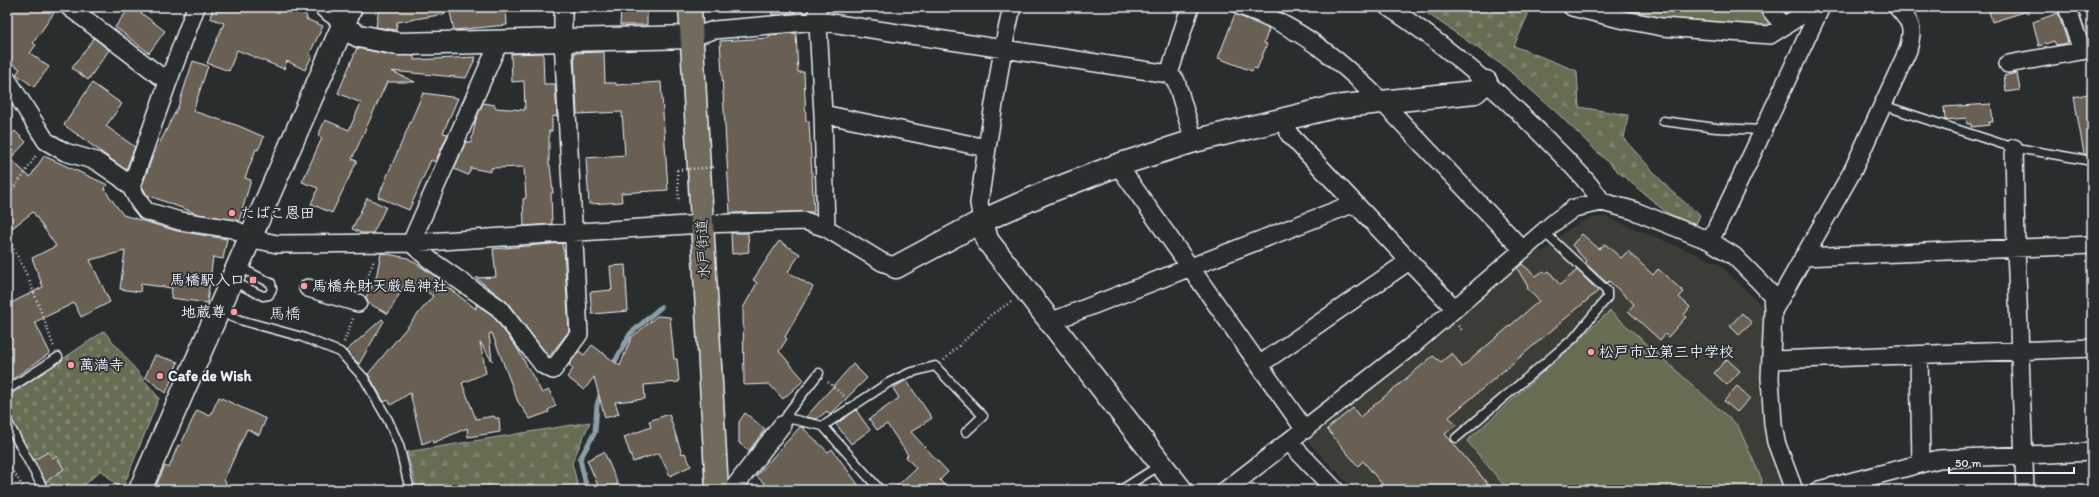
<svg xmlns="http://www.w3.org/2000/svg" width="2099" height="497" font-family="Itim,'Klee One',sans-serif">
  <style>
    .built { fill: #3e3c39 }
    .green { fill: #666d53; stroke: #a7afa6 }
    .forest { fill: url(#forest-firs); stroke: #a7afa6 }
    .cemetery { fill: url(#cemetery-stones); stroke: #a7afa6 }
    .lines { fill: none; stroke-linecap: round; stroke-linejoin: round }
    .stream { stroke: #8c9ea8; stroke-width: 5 }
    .building { fill: #6b5f52; stroke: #e8f1f8 }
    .lane-casing { stroke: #e8f1f8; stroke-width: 11 }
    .street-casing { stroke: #e8f1f8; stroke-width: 20 }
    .secondary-casing { stroke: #e8f1f8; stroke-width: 25 }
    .highway-casing { stroke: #e8f1f8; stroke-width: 25 }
    .path { stroke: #e8f1f8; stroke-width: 2.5; stroke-dasharray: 1 3; stroke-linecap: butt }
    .lane { stroke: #2a2d2e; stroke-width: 8 }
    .street { stroke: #2a2d2e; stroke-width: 17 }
    .secondary { stroke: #2a2d2e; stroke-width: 22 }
    .highway { stroke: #726b5a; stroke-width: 22 }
    .path-bridge { stroke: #e8f1f8; stroke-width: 2.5; stroke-dasharray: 1 3; stroke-linecap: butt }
    .poi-dot { fill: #ff9aa2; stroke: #2a2d2e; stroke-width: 1.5 }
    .labels { text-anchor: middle; stroke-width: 3.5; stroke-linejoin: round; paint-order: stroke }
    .poi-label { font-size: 15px; font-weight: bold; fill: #e8f1f8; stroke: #2a2d2e; text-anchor: start }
    .street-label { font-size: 15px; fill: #e8f1f8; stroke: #2a2d2e }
    .neighbourhood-label { font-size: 16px; fill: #e8f1f8; stroke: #2a2d2e }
  </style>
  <defs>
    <pattern id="forest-firs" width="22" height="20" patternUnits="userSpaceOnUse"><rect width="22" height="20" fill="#666d53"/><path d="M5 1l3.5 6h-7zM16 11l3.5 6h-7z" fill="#7c826c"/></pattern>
    <pattern id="cemetery-stones" width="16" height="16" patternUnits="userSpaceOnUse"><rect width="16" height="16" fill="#666d53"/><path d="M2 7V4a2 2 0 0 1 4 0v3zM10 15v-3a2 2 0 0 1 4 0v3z" fill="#7c826c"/></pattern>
  </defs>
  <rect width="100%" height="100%" fill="#2a2d2e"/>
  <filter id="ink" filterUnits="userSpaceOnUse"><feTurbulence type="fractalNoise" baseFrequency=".025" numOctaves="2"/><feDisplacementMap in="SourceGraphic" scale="8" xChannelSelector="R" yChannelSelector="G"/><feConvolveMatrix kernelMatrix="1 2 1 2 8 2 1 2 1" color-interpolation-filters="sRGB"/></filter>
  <g filter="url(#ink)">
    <!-- built -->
    <path class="built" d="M1604,216l114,47 46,45 -1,106 8,39 11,31 -7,6h-421l-47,-49 125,-100 103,-92 8,3 24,-22 20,-11z"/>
    <!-- green -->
    <path class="green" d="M1629,7h130l11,13 -5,6c-29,-2 -115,-2 -136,-16z
      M1610,311l128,115 24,54 -2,10h-252l-41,-49z"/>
    <!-- forest -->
    <path class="forest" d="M1418,7l113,1 -17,38 63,25 2,36 49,8 -4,24 47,52 29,24 -4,10 -29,-12 -51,-43 -60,-58 -51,-45z
      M590,422l-18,41 7,27h-162l-10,-38z"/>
    <!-- cemetery -->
    <path class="cemetery" d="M104,331l55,67 -37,92 -21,-20 -22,20h-31l-41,-77v-16z"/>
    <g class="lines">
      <!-- stream -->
      <path class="stream" d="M612,367l18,-33 31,-27
        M587,490l-7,-31 15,-27 2,-27 4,-13"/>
    </g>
    <!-- building -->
    <path class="building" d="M7,7h51l-25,36 3,2 -6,8 19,14 -15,20 -18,-13 4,-5 -13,-9z
      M130,7h3l32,24 -16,22 -34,-26z
      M213,7h82l12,9 -1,3 17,7 -14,29 3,1 -7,14 -18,-9 -3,8 -47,-19 -8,21 -22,-8 17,-40 -14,-5z
      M379,7h65l1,7 -48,8 -1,8 -20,-3z
      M449,7h57l1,18 -53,5z
      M621,7h26v18h-27z
      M771,7h23l1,6 -23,2z
      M1988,7h43v3l-39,12z
      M2058,13l10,30 -12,2 -2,-4 -15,5 -6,-24z
      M1235,14l34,15 -5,14 3,1 -10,25 -3,-1 -2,3 -34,-13z
      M796,33l2,39h6l2,49h3l5,91 -84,1 -10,-172 49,-3v-3z
      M94,38l15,12 -21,30 -16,-12z
      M357,48l33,7 24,1v4l62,-3 -10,21 -75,-7 24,11h-28l-35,77 5,2 -25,52 -21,-9 7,-16 -16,-6 20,-44 -4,-2 7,-16 24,10 12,-27 -23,-10z
      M604,52l1,31h11v2l45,-3 7,108 -47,3 1,9 -33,2 -3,-46 39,-3 -3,-43 -45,2 -3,-61z
      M543,53l1,31h11l2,32 -5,1v14h-3v34h1l3,28h-2l1,31 -28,2 -1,-27 3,-1 -2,-31 -33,1v4l-20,-4 -3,7 -14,-6 12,-28 5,2 5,-24 7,-16 12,2v3l30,2 -1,-29 -12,1 -1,-28z
      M193,61l15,5 -15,45 46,15 25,11 -6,13 -2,-1 -11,29 6,2 -12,41 -41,-7 -51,-19 -5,-9 10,-28 26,-51z
      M2017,73l3,17 -14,2 -2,-16z
      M92,83l30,21 -16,22 29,21 -9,23 -62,-45z
      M423,93l35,5 -15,35 5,1 -13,28 -4,-2 -22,50 -31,-13z
      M2092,93v62l-8,-1 -10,-57z
      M1991,104l2,18h-4l1,3 -19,2v-3h-4l-1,-6 -21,2 -1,-13z
      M15,131l11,11 -16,17 20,18 14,-21 64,29 -4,4 19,26 54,16 50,8 -4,20 -10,-2 -6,46 -36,-5 1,-10 -31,-4 -1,8 -20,-3 5,-38 -35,9 20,42 -29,15 -7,-14 -39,19 15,31 -43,30v-41l4,-3 -4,-9v-25l36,-18 -11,-29 24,-12 -23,-34 -26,20v-92z
      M367,198l19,9 -13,26h-11l-10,-4z
      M731,233h17l1,19 -17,2z
      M1582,234l17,15 6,-5 16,14 7,-7 25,24 5,-6 26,23 -5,5 11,10 -6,8 2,2 -18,20 -3,-3 -5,6 -32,-29 6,-7 -25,-23 -2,2 -22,-20 2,-1 -15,-17z
      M779,241l21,13 -12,18 25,15 -28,50 2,2 -8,12 25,29 -21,19 -14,-15 -25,1 -1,-77 14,-25 -4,-3z
      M562,243l1,7h1l5,81 -20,26 -42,-55 -31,-24 20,-1 -3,-28z
      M381,253l27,5 34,23 -1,1 35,27v-5l16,11 25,33 25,45 7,-3 7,16 -8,4 1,2 -19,7 -12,-17 -26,-69 -3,1 3,27 -12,-19 6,31 -24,10 14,36 18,-3 1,2h4l1,14 -32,5 -1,-9 -34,15 -1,-3 -10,4 -12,-51 -19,12 -3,-5 -4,2 -16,-28 65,-78 -25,-17 -20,35 -20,-11 -2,-6 10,-19z
      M1522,264l14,12 7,-5 2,3 4,-3 11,14 17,-15 21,21 -149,126 7,8 -11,9 48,56h-106l-24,-29 -5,5 -31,-37 26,-21 7,9 73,-61 8,6 11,-9 10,14 77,-66 -12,-13 1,-1 -11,-19z
      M625,265l3,46 -36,3 -2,-22 22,-2 -2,-24z
      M1742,313l10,10 -13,12 -9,-9z
      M657,316l13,1 4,42h3l2,23 -35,3 1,14 -30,3 4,12 -14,4 -11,-41 -10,13 -17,-13 6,-8 -4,-4 10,-14 5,4 8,-10 28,21 11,-28z
      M382,319l2,2 -25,43 -13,-13z
      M155,355l23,7 -12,31 -21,-16z
      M1727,359l13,12 -13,14 -13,-12z
      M853,364l14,14 -37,37 -3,-4 -10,8 -11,-2z
      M906,380l26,38 -21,14 37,40 -8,8 8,10h-55l23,-22 -10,-11 2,-2 -21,-31 -10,6 -8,-11 30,-21 -6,-10z
      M1737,386l13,12 -13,14 -13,-11z
      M219,397l47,22 -7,16 -12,-6 -23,51 7,10h-77l11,-24 4,2 9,-23 2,1 17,-36 13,6z
      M856,410l14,20 -19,14 -15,-20z
      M745,413l20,16 -16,22 -10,-8v-21z
      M669,414l13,40 3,-1 6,13 -21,10 -11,-23 -26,9 -9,-25 27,-10 -2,-6z
      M800,427l5,1 -1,1 24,23 4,-3 30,41h-90l-16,-14z
      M48,452l5,6 3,-2 8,13 -17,12h-2l-11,-21z
      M604,452l14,32 -13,6h-5l-13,-30z"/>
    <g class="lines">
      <defs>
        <path id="lane" d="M1882,105l129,42 81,14
          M1663,121l53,7 48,2
          M232,281l31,15 6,-1 3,-6 -1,-6 -32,-16
          M219,312l21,8 62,17 38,15 24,26 24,42 11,25 11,45
          M7,390l51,-33
          M7,421l37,69
          M782,424l8,-14 29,-37
          M782,425l9,-6 32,7 57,64
          M823,426l65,-43 21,-10 26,-7 48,50 -17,16
          M1456,438l118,-100 33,-40v-7l-63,-59
          M1121,490l39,-25"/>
        <path id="street" d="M69,7l99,75 28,-75
          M817,7l6,107 164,34 16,-100 9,-41
          M1242,7c76,24 130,84 183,140 33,34 66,69 98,103
          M1388,7c58,38 111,84 160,134 19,20 39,38 54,61
          M1572,7l48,12 42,8 108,8 44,-28
          M1768,7l16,19
          M2067,7l15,44
          M692,37l22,-7 104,-9 351,53 7,7 18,60
          M499,42l-88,201 19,17 69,48 44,57 10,5 26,-36 -16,-294v-33
          M2008,64l84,-15
          M1169,74l21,-67
          M7,79l39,62 19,11 31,9 25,17 10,9 8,15 7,9 34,10 53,8 25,11 19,4 134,-1 291,-19 103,-3 21,7 56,34 14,5
          M823,114l3,114
          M1287,118l2,16 166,175
          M2014,148l2,99 9,243
          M1118,165l187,265
          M131,187l37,-105
          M982,221l-3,-18 8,-55
          M1710,241l37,-76 74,-158
          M1803,257l289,-12
          M308,288l50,15
          M1773,311l79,-139 56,-122c6,-22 4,-27 -11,-43
          M1050,322l305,-119
          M1919,355l2,108
          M1771,360l321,-12
          M1259,365l150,-104
          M1289,442l46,48
          M732,490l50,-65
          M1226,490l188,-146 142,-123 18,-13 28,-6 30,8 78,31 24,15 25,25 13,14 1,16 -3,67 3,46 3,18 18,48
          M1819,490l120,-31 153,-7"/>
        <path id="secondary" d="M326,7l18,13 -1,8 16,8 40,8 293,-7
          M982,221l5,19 194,250
          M896,267l86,-46 63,-28 73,-28 76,-24 140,-34 141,-15 11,-10
          M140,490l211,-483"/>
        <path id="highway" d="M690,7l27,483"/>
      </defs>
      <!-- lane casing -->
      <use href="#lane" class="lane-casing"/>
      <!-- street casing -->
      <use href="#street" class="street-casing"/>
      <!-- secondary casing -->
      <use href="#secondary" class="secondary-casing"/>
      <!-- highway casing -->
      <use href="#highway" class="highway-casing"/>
      <!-- path -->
      <path class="path" d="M677,170l2,32
        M7,196l16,-20 14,-22
        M7,239c22,32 33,72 47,108
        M363,289l11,-29
        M1458,326l5,5
        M344,342l9,-24
        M944,360l48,-46 19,-12
        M828,382l17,15
        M7,462l18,28"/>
      <!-- lane -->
      <use href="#lane" class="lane"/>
      <!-- street -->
      <use href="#street" class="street"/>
      <!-- secondary -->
      <use href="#secondary" class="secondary"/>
      <!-- highway -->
      <use href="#highway" class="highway"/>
      <!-- path-bridge -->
      <path class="path-bridge" d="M677,170l40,-3"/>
    </g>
  </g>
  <!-- markers -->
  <g class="poi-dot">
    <circle cx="232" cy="213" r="4"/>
    <rect x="249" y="276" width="8" height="8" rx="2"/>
    <circle cx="304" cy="286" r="4"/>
    <circle cx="234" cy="312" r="4"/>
    <circle cx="1591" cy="352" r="4"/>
    <circle cx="71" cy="365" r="4"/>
    <circle cx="160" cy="376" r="4"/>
  </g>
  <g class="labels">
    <!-- poi labels -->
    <g class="poi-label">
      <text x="240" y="218">たばこ恩田</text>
      <text x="245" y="285" text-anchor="end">馬橋駅入口</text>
      <text x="312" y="291">馬橋弁財天厳島神社</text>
      <text x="226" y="317" text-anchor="end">地蔵尊</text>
      <text x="1599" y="357">松戸市立第三中学校</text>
      <text x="79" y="370">萬満寺</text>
      <text x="168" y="381">Cafe de Wish</text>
    </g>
    <!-- street labels -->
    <g class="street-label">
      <text transform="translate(703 249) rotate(-93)" y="5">水戸街道</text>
    </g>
    <!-- neighbourhood labels -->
    <g class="neighbourhood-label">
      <text x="285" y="319">馬橋</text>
    </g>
  </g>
  <!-- margin -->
  <rect width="2099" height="497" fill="none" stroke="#2a2d2e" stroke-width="24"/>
  <rect x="12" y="12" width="2075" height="473" fill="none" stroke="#e8f1f8" stroke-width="1.5" filter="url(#ink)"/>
  <!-- scale -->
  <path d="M1949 467v6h125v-6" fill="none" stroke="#e8f1f8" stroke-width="2"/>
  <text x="1955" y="467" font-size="12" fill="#e8f1f8" stroke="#2a2d2e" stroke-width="3" paint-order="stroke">50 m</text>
</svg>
